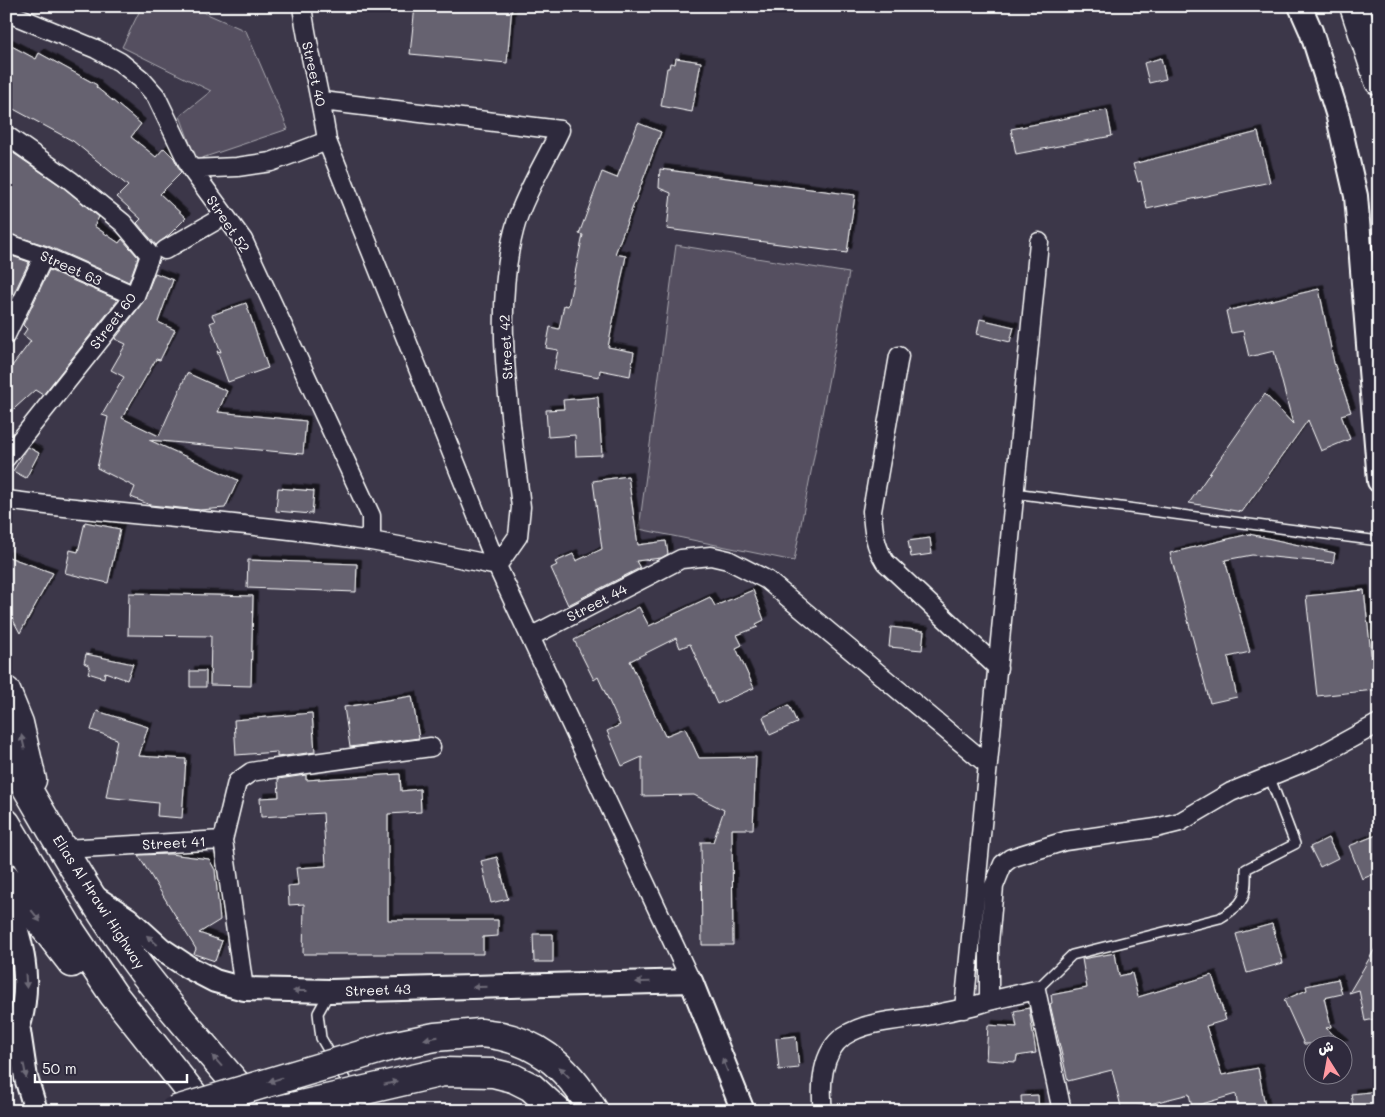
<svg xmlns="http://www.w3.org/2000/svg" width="1385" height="1117" font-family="Mali,'Playpen Sans Arabic',sans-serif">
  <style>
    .green { fill: #555060; stroke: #aaa8b0 }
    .building { fill: #666270; stroke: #fff; filter: url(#shadow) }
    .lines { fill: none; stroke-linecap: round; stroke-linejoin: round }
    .service-casing { stroke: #fff; stroke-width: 12 }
    .minor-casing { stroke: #fff; stroke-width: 21 }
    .tertiary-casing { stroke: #fff; stroke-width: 26 }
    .motorway-casing { stroke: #fff; stroke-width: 31 }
    .service { stroke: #2f2a3d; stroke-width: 9 }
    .minor { stroke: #2f2a3d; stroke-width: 18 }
    .tertiary { stroke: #2f2a3d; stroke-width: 22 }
    .motorway { stroke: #2f2a3d; stroke-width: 28 }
    .motorway-bridge-casing { stroke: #fff; stroke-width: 31; stroke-linecap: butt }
    .motorway-bridge { stroke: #2f2a3d; stroke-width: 28 }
    .oneway { fill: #6d6a77 }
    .labels { text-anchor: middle; stroke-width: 4; stroke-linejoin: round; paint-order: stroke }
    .street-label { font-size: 14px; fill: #fff; stroke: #2f2a3d }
  </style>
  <defs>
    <filter id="shadow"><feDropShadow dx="4.5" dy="-4.5" stdDeviation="0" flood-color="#0009"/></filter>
  </defs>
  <rect width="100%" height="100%" fill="#3c3749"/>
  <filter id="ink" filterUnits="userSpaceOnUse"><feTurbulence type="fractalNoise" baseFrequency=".02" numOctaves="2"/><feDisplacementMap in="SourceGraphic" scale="10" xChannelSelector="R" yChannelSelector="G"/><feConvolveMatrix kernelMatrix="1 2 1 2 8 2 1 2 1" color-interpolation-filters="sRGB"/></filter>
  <g filter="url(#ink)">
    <!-- green -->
    <path class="green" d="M142,6h47l57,25 42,98 -92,31 -16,-44 31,-25 -89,-44z
      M676,245l173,28 -55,288 -155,-32z"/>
    <!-- building -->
    <path class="building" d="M415,6h97l-5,57 -97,-9z
      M6,43l30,16 3,-6 58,32 -1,2 45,37 -10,13 25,20 8,-9 10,10 7,15 -21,21 26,24 -17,17 -13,10 -19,-22 4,-4 -24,-22 11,-11 -55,-45 -67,-36z
      M676,58l25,4 -9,50 -31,-6 6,-38h2l1,-5 5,1z
      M1161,58l5,21 -17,4 -5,-20z
      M1107,110l5,26 -96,18 -5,-25z
      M638,123l23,9 -46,122 11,2 -18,91 26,5 -4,24 -30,-6 -1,7 -45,-8 4,-19 -12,-2 4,-21 9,2 5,-24 4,1 15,-71 -4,-1 23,-62 15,6z
      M1258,132l12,50 -123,27 -6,-28 -3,1 -5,-18z
      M6,148l58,40 35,29 -5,9 25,17 3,-4 16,18 -9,25 -81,-36 -42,-13z
      M660,169l195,26 -8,58 -180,-24 4,-36 -12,-5z
      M6,254l23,8 -23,48z
      M49,270l69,30 -75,95 -8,-5 -29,26v-42l25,-33 -8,-6 4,-6 -4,-4z
      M155,273l18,7 -15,42 17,8 -15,30 -4,-1 -34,59 37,18 28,-63 40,18 -9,21 88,9 -3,33 -154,-14 89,40 -13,28 -25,2 -50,-5 -19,-8 4,-10 -38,-19 11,-51 -6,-2 22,-38 -13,-7 15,-26 -11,-5 28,-37z
      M1319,289l15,74 17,49 -10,3 9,24 -29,12 -13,-31 -66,92 -53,-9 76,-109 28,30 -19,-73 -25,6 -6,-26 -12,2 -5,-22z
      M246,303l22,65 -40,14 -11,-31 4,1 -11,-29 5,-2 -3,-6z
      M980,319l34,8 -4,15 -33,-8z
      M598,397l4,58 -26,1 -1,-21 -27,2 -2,-27 18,-1 -1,-9z
      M28,447l11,6 -13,25 -13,-7z
      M628,476l10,69 28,-4 2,13 -7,4 -25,3 4,7 -72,37 -17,-37 6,-3 -2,-3 18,-8 3,7 26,-12 -9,-68z
      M278,488l36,3 -2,23 -36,-3z
      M85,522l35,7 -12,54 -43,-10 5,-23 8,2z
      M1249,534l86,19 -2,10 -81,-8 -27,5 25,92 -22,5 9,40 -27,6 -40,-150z
      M930,538l2,16 -21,3 -3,-16z
      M6,556l47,17 -33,60 -14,-26z
      M248,560l109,4 -1,28 -109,-4z
      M753,590l11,30 -8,4 2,3 -21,8 5,10 -6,3 18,40 -37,16 -27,-60 -10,4 -4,-10 -46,23 35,75 20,-8 14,30 57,-1 -3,72h-21l1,116h-31l-1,-103h12l11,-32 -30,-15 -52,1v-39l-20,9 -15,-35 13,-6 -22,-48 -4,3 -20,-40 65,-33 10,19 61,-29 5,9z
      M1364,590l11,100 -58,6 -11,-100z
      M129,593l124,3 -2,90 -41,-1 1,-49 -83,-1z
      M891,627l33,4 -2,19 -33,-3z
      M86,654l47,10 -6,16 -22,-8 -1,6 -16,-5 2,-7 -6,-3z
      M190,671h16v16h-16z
      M412,696l7,42 -69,9 -6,-40z
      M789,705l8,18 -27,12 -7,-18z
      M97,711l51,16 -9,29 47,3 -4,59 -25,-2 1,-13 -52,-6 11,-58 -26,-9z
      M312,713l3,39 -38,5v-5l-41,3 -2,-35z
      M400,774l1,17 19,-2 1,23 -33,2v106h110v16l-15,1v17h-180l1,-50 -15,1 -1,-19 10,-1 -2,-17 30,-2 -3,-53 -62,4 -1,-19 19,-1 -1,-18 28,-4v5z
      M1379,834v38l-17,7 -13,-33z
      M1328,838l10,20 -18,9 -10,-20z
      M170,854l39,5 6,11 5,50 -21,13 23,8 -7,20 -21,-7 2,-5 -58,-94z
      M497,857l11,42 -17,4 -10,-42z
      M1272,924l11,39 -36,10 -11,-39z
      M533,934h20v28h-19z
      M1379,942v76l-14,3 -6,-31 -10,3z
      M1115,953l4,23 13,-3 6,24 74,-22 14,45 -20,6 16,49 36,-7 8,43h-28l-2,-17 -44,13 -3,-13 -67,17 -10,-41 -44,11 -18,-77 2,-1 -1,-8 36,-7 -5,-29z
      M1338,979l4,15 -18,4 7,29 -5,1 18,16h-40l-20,-44 23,-10 -1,-4z
      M1029,1008l7,45 -19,3 -1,6 -30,-2 2,-35 29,2 -3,-16z
      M796,1036l3,32 -20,2 -3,-32z
      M1379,1091v20h-25l-3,-17z
      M1038,1095l1,16h-17l-1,-15z"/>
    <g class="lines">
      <defs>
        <path id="service" d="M1014,493l365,48
          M1036,990l36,-35 148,-37c25,-14 27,-22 26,-49l49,-25 -25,-66
          M329,993l-11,20 3,25 42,72"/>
        <path id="minor" d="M302,6c6,46 19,89 25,135l170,425 194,415
          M6,12l90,37 24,13 21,17 15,17 35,73 52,71 128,276v25
          M6,135l64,45 53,43 27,32 -15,41 -129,162
          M191,169l46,-2 34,-5 56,-21
          M6,243l38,13 91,40
          M165,250l59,-34
          M6,335l38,-79
          M899,356l-27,155c1,19 3,35 13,51l113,106
          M6,500c121,16 244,22 365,41 42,7 84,16 126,25l21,-30 3,-29c-10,-89 -31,-200 -4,-287 9,-28 30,-62 43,-90l-238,-29
          M530,637l151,-78 30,-3 17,4 39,20 221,185
          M64,849l159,-9
          M244,989l-21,-149 14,-58 14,-10 12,-2 168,-23
          M989,1001l47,-11 26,121
          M964,1009l75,-767
          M823,1111c-3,-24 -2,-59 21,-75 22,-15 56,-16 82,-20 21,-4 42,-8 63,-15v-58l5,-57 9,-22 8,-6 54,-17 91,-13 24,-6 51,-30 86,-35 62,-34"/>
        <path id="tertiary" d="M1300,6l11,25 26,82 19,83 23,285
          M93,896l35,23 33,30 27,18 27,14 29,8 86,2 361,-10 52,130
          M6,900c23,56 28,103 0,158
          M19,1031l7,47 10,33"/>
        <path id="motorway" d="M1354,6l25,75
          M6,691l13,32 13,57
          M6,753c44,73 85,150 137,219 37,48 77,93 117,139
          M6,823l62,104 45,67 93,117
          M6,878l66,85
          M480,1033c54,4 86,32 114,78
          M513,1078l18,9 26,24"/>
      </defs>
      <!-- service casing -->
      <use href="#service" class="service-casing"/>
      <!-- minor casing -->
      <use href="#minor" class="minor-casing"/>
      <!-- tertiary casing -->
      <use href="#tertiary" class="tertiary-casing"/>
      <!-- motorway casing -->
      <use href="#motorway" class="motorway-casing"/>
      <!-- service -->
      <use href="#service" class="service"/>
      <!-- minor -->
      <use href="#minor" class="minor"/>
      <!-- tertiary -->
      <use href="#tertiary" class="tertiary"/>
      <!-- motorway -->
      <use href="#motorway" class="motorway"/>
      <defs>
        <path id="motorway-bridge" d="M173,1111l218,-65 44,-9 45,-4
          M275,1111l168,-39 50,1 20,5"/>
      </defs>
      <!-- motorway-bridge casing -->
      <use href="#motorway-bridge" class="motorway-bridge-casing"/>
      <!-- motorway-bridge -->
      <use href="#motorway-bridge" class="motorway-bridge"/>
    </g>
    <!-- one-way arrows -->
    <defs><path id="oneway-solid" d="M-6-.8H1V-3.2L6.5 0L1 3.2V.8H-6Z" transform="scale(1.25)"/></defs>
    <g class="oneway">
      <use href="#oneway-solid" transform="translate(23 742) rotate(-103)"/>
      <use href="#oneway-solid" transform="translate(36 916) rotate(52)"/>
      <use href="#oneway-solid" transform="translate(152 940) rotate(-139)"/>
      <use href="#oneway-solid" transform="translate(26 981) rotate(86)"/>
      <use href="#oneway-solid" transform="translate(643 982) rotate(178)"/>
      <use href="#oneway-solid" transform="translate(480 987) rotate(178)"/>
      <use href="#oneway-solid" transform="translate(300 991) rotate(180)"/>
      <use href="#oneway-solid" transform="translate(431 1038) rotate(170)"/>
      <use href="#oneway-solid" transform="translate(217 1061) rotate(-132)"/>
      <use href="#oneway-solid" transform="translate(725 1065) rotate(-112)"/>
      <use href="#oneway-solid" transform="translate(25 1071) rotate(79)"/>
      <use href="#oneway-solid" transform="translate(564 1072) rotate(-134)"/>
      <use href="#oneway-solid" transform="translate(275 1080) rotate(163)"/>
      <use href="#oneway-solid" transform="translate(391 1083) rotate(-13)"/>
    </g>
  </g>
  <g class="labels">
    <!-- street labels -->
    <g class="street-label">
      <text transform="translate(314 74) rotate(77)" y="5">Street 40</text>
      <text transform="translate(228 224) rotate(56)" y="5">Street 52</text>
      <text transform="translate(71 268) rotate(24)" y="5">Street 63</text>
      <text transform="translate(113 321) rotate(-53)" y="5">Street 60</text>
      <text transform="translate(506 347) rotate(-93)" y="5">Street 42</text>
      <text transform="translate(597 603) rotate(-27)" y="5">Street 44</text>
      <text transform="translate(174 843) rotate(-3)" y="5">Street 41</text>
      <text transform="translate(99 902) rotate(57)" y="5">Elias Al Hrawi Highway</text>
      <text transform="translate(378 990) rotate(-2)" y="5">Street 43</text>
    </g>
  </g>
  <!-- margin -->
  <rect width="1385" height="1117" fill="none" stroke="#2f2a3d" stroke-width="25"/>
  <rect x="12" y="12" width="1360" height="1092" fill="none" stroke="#fff" stroke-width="2" filter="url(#ink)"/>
  <!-- north arrow -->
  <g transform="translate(1328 1060) rotate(349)"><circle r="24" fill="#2f2a3d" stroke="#827f8b"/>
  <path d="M0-4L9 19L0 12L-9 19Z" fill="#ff9aa2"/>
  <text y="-8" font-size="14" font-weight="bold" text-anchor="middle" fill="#ffffff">ش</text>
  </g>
  <!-- scale -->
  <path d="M35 1074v8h152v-8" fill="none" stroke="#ffffff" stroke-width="2.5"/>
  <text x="42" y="1074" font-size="15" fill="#ffffff" stroke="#2f2a3d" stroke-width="4" paint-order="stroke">50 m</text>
</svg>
